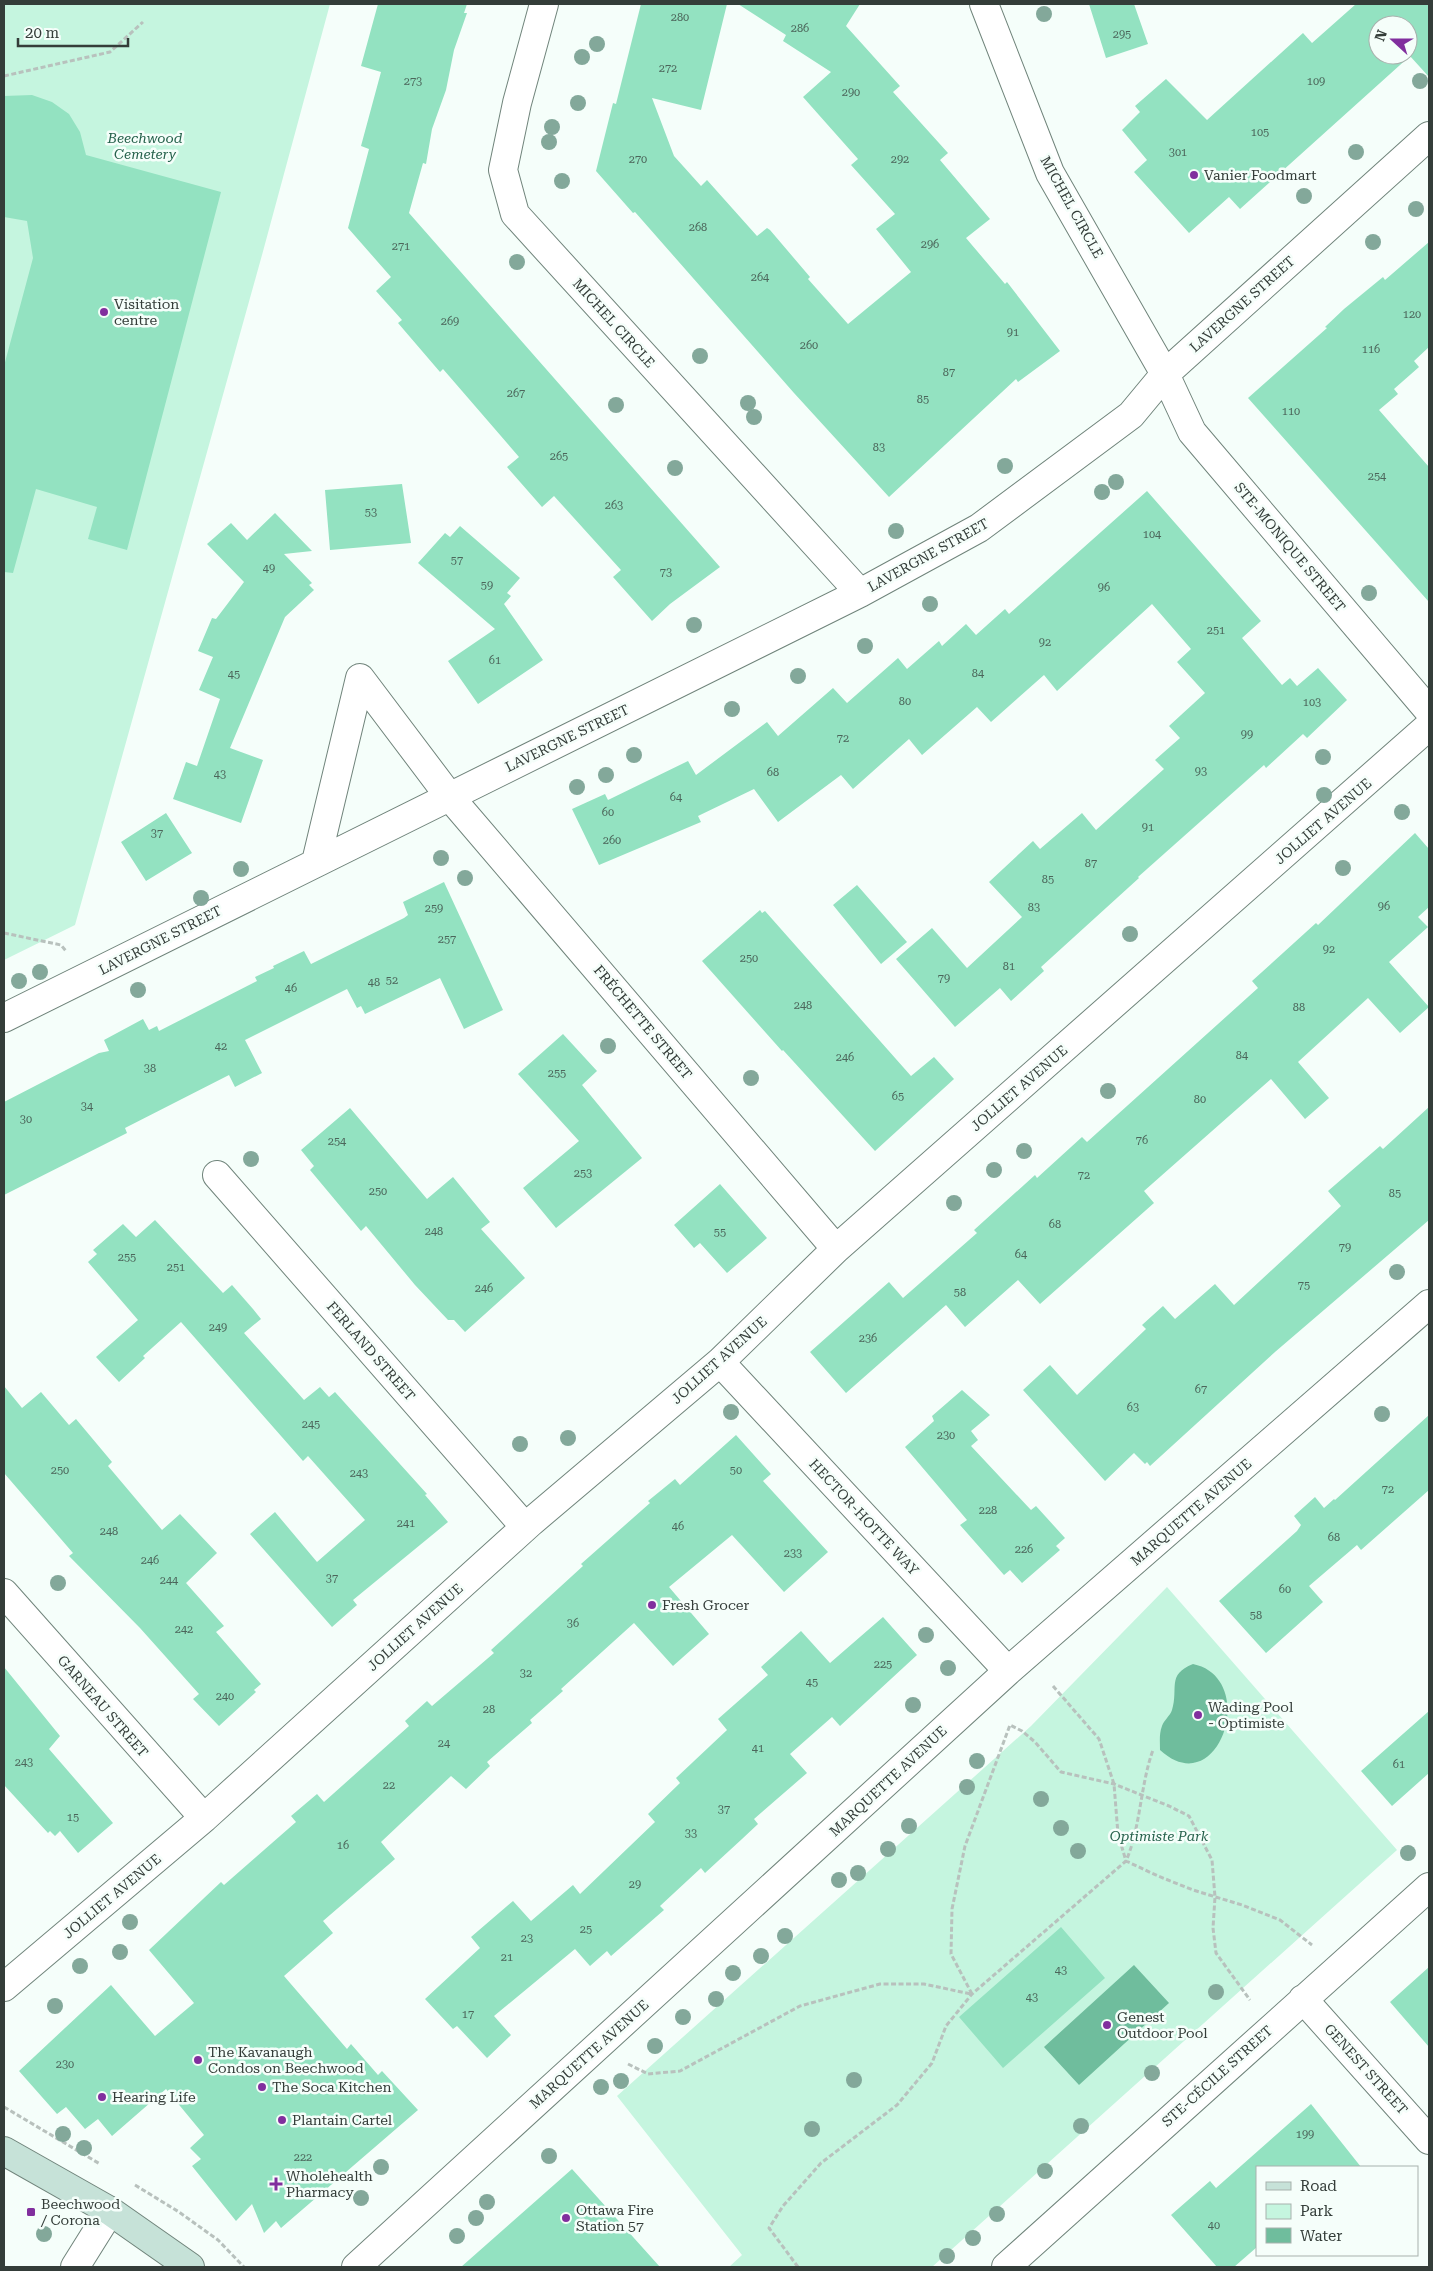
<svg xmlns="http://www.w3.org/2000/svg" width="1433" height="2271" font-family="'Roboto Serif',serif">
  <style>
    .green { fill: #c5f5df }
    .water { fill: #6fbd9d }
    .building { fill: #93e2c1; fill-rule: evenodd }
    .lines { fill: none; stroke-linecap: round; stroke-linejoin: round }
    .minor-casing { stroke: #70847b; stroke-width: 30 }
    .secondary-casing { stroke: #70847b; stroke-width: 30 }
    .path { stroke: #b8c1bd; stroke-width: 3; stroke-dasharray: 5 2.5; stroke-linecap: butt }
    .minor { stroke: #fff; stroke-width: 28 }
    .secondary { stroke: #c6e2d8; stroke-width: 28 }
    .tree { fill: #83a89a }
    .poi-dot { fill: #812f9e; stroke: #f5fefa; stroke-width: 2 }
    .labels { text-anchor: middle; stroke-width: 5; stroke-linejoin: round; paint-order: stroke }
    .number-label { font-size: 11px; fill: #4c665b }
    .park-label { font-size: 14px; font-style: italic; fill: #26624c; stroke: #f5fefa }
    .poi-label { font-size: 14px; fill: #343d39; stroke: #f5fefa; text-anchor: start }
    .street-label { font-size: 14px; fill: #343d39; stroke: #f5fefa }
  </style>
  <rect width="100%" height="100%" fill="#f5fefa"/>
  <!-- green -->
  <path class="green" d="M4,4h326l-68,251 -187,670 -71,35z
    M1167,1587l230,263 -465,417h-203l13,-12 -125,-159 414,-370z"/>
  <!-- water -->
  <path class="water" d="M1193,1664c67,14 26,140 -33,86 0,-8 -1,-16 2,-24 2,-6 8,-10 10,-16 7,-22 -6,-35 21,-46z
    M1134,1965l35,38 -90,82 -35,-38z"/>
  <!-- building -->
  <path class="building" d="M378,4h89l-3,9h3l-13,37 -8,40 -14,39 -6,35 -3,-1 -14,50 311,354 -50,37 -18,17 -39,-44 8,-7 -67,-74 -12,11 -35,-40 12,-10 -76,-88 -3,3 -42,-49 4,-3 -26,-29 15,-14 -43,-49 21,-79 -8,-3 20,-74 -20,-6z
    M641,4h86l-26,106 -49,-12 22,58 27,30 6,-6 50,56 10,-8 3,2 40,47 -2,2 40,45 63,-52 -35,-43 19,-15 -44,-49 7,-6 -55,-62 28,-25 -48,-31 3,-6 -48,-31h122l-14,22 54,60 -7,6 55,61 -8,7 50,59 -24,19 39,46 2,-2 53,69 -42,31 -2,-3 -127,118 -95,-104 -159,-181 -2,1 -37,-42 17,-68 3,1z
    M1089,4h45l14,40 -42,14z
    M1356,4h73v73l-19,-21 -170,153 -11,-12 -40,36 -55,-61 13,-12 -25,-30 18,-18 -5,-6 31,-27 41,41 96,-87 9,10zM1378,25h30v30h-30z
    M32,95l20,7 17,12 11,18 6,23 135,37 -94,358 -39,-11 9,-32 -61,-18 -23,84 -9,-1v-206l29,-108 -6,-37 -23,-4v-121z
    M1429,242v105l-15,14 5,6 -25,22 4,5 -19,16 50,57v135l-181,-204 79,-70 -2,-1 19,-18 39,-32 2,3z
    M402,484l9,59 -81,7 -5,-60z
    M1147,491l114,130 -19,17 40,47 8,-7 7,8 21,-18 29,32 -40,38 -4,-4 -37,34 -2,-3 -126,112 1,1 -98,89 3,4 -33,30 -11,-13 -45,39 -59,-68 36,-31 35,40 55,-51 -33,-35 44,-41 7,8 42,-36 14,17 68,-61 -9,-9 25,-22 -11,-12 36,-33 -28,-31 14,-13 -39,-45 -95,87 -13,-16 -53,47 -14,-15 -55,48 -13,-16 -56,50 -12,-14 -63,47 -24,-33 -56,27 3,6 -102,43 -27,-56 33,-15 3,6 80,-39 8,14 71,-53 11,14 55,-48 14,15 51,-45 9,11 32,-28 3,5 24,-22 10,11 29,-26 4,5z
    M275,513l37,38 -28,3 28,29 -3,2 5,5 -29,27 -55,131 33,12 -22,63 -68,-24 13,-37 11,4 23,-67 -21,-9 14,-33 -15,-6 14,-33 4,1 28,-37 -37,-38 24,-21 16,17z
    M460,526l60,52 -13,15 4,3 -7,8 39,56 -65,44 -30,-43 47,-32 -77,-66 27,-30 5,4z
    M166,813l26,40 -46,28 -25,-39z
    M1415,833l14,16v58l-11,10 10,10 -39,35 40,45 -29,26 -32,-35 -70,64 31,36 -24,21 -34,-40 -127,112 10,12 -114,101 -22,-24 -53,47 -19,-22 -100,88 -36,-41 79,-70 14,16 74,-65 -3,-3 61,-55 2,3 45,-41 5,5 171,-154 -6,-7 64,-58 2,2z
    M444,882l59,128 -39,19 -24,-51 -75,36 -4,-8 -4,2 -10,-19 -102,51 17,33 -27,14 -6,-12 -104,53 2,5 -123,62v-93l95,-49 10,-2 -5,-11 39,-21 6,11 8,-4 2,5 98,-50 -2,-4 19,-9 -1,-2 31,-15 7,13 93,-46 4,-3 -5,-13z
    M857,885l50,57 -26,22 -48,-59z
    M760,910l2,3 3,-2 146,165 23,-19 20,22 -79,72 -92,-101 -1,1 -80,-90z
    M563,1034l34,37 -15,14 60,73 -86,70 -33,-40 56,-47 -61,-67z
    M1429,1107v113l-154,132 -125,114 -3,-4 -2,2 -11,-11 -29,28 -82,-91 27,-25 27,30 69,-66 -4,-4 21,-19 12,13 40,-35 19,21 107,-99 -13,-15 52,-45 3,3z
    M350,1108l77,91 26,-22 37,45 -9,7 44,49 -60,54 -11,-12h-6l-33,-35 -49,-59 -5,5 -51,-61 4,-4 -13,-16z
    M720,1184l47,54 -40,35 -27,-30 -6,5 -20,-23z
    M155,1220l68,73 9,-8 21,24 8,10 -17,14 60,67 16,-13 9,10 6,-5 92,102 -2,1 23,27 -95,78 4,5 -25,22 -82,-93 25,-22 42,50 48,-42 -57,-64 -5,5 -122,-139 -38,34 2,2 -26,24 -23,-25 42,-37 -50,-58 9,-8 -4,-4 30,-26 13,13z
    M4,1386l18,22 19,-16 28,33 7,-6 36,43 -4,4 54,64 18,-16 37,39 -31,30 38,43 -8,6 45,52 -7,6 2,2 -37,34 -26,-27 6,-5 -59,-66 -71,-72 4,-3 -69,-80z
    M962,1390l28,25 -19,16 7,9 -7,6 60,64 5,-4 29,32 -9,8 4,4 -38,33 -12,-13 -6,5 -44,-50 7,-5 -62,-73 29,-26 -2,-5z
    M1429,1415v75l-68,60 -4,-5 -48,41 14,16 -57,51 -47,-52 78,-70 4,-6 -7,-9 21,-19 9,11 10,-9 1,1z
    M736,1435l35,39 -8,7 65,71 -44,40 -52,-57 -63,52 40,47 -36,32 -39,-43 -73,66 2,2 -33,29 2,3 -45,39 3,4 -24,23 -15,-13 -70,66 14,17 -72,62 10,12 -49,43 63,73 4,-5 27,31 4,-4 36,39 -137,118 -5,-7 -12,12 -12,-29 -16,17 -44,-55 9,-7 -11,-11 14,-13 -38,-46 -54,47 -14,-17 -13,10 -19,-22 -9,7 -38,-43 92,-86 44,51 39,-33 -45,-53 72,-68 3,3 72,-63 -5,-6 26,-22 7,8 85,-76 -4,-5 22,-20 5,5 62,-53 -3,-3 92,-84 -2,-2 69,-61 -2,-2 27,-22 5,6z
    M883,1617l34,38 -77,71 -8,-9 -42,37 17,19 -53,46 4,5 -16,15 -37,34 -4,-5 -41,38 4,4 -53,46 -4,-5 -17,15 -15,-17 -81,67 17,19 -24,23 -30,-32 -4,3 -28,-30 55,-51 -9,-11 42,-36 18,20 42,-36 7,9 75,-72 -7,-8 32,-31 -4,-5 51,-48 -9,-11 50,-44 -7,-8 40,-36 29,32z
    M4,1667l56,69 -11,13 64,74 -35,30 -18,-22 -5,5 -5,-5 -2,2 -44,-48z
    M1429,1711v62l-37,33 -31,-35z
    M1061,1927l44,51 -102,90 -44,-51z
    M1429,1967v80l-39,-45z
    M1311,2104l50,63h-104v80l-23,20h-17l-46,-52 39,-34 6,7z
    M572,2169l88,98h-199z"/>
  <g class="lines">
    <defs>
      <path id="minor" d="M544,4l-27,99 -14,67 12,44 345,379
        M984,4l66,169 115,201 27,58 237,279
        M316,862l44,-184 89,118 387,453
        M4,1018l856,-425 119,-65 152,-113 34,-41 264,-238
        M217,1175l308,352
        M720,1362l288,309
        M4,1593l200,225
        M4,1987l200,-169 327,-296 189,-160 116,-113 593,-523
        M1303,1999l126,141
        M75,2267l35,-56
        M356,2267l652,-596 421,-367
        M1006,2267l423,-380"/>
      <path id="secondary" d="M4,2151l106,60 80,56"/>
    </defs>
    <!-- minor casing -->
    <use href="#minor" class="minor-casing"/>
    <!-- secondary casing -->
    <use href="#secondary" class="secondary-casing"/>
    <!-- path -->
    <path class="path" d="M4,76l106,-24 33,-30
      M4,933l57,12 5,6
      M1053,1686l46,53 15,45 4,50 8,27 32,15 35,14 49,15 38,15 32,25
      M972,1994l-21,-40 1,-45 13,-63 45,-121 12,6 13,11 26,30 53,12 55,22 20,10 23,44 3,37 -2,31 3,25 34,47
      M628,2064l20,10 32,-3 120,-65 80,-22h44l47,10
      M4,2107l96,57
      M135,2185l44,27 39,28 26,27
      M798,2267l-29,-39 14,-22 38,-43 76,-58 35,-42 14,-37 26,-32 154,-133c15,-35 14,-75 27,-111"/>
    <!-- minor -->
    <use href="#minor" class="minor"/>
    <!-- secondary -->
    <use href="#secondary" class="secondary"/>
  </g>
  <!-- trees -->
  <g class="tree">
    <circle cx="1044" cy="14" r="8"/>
    <circle cx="597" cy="44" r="8"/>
    <circle cx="582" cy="57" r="8"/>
    <circle cx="1420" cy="81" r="8"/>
    <circle cx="578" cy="103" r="8"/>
    <circle cx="552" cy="127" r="8"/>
    <circle cx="549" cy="142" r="8"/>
    <circle cx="1356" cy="152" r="8"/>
    <circle cx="562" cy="181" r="8"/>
    <circle cx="1304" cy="196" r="8"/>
    <circle cx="1416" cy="209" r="8"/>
    <circle cx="1373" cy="242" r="8"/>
    <circle cx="517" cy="262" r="8"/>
    <circle cx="700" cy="356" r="8"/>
    <circle cx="748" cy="403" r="8"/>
    <circle cx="616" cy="405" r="8"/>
    <circle cx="754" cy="417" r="8"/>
    <circle cx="1005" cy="466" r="8"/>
    <circle cx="675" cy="468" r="8"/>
    <circle cx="1116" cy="482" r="8"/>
    <circle cx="1102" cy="492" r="8"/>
    <circle cx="896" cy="531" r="8"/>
    <circle cx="1369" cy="593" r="8"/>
    <circle cx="930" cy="604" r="8"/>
    <circle cx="694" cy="625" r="8"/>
    <circle cx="865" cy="646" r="8"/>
    <circle cx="798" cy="676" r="8"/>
    <circle cx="732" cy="709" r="8"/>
    <circle cx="634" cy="755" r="8"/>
    <circle cx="1323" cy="757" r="8"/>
    <circle cx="606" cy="775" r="8"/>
    <circle cx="577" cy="787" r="8"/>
    <circle cx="1324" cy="795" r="8"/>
    <circle cx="1402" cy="812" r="8"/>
    <circle cx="441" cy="858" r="8"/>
    <circle cx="1343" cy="868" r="8"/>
    <circle cx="241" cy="869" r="8"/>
    <circle cx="465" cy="878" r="8"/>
    <circle cx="201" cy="898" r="8"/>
    <circle cx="1130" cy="934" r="8"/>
    <circle cx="40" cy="972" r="8"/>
    <circle cx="19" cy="981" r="8"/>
    <circle cx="138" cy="990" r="8"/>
    <circle cx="608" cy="1046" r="8"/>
    <circle cx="751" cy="1078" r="8"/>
    <circle cx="1108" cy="1091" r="8"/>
    <circle cx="1024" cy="1151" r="8"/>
    <circle cx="251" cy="1159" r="8"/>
    <circle cx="994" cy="1170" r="8"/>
    <circle cx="954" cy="1203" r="8"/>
    <circle cx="1397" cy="1272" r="8"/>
    <circle cx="731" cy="1412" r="8"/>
    <circle cx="1382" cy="1414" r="8"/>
    <circle cx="568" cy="1438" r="8"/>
    <circle cx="520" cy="1444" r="8"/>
    <circle cx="58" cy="1583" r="8"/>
    <circle cx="926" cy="1635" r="8"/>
    <circle cx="948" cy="1668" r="8"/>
    <circle cx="913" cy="1705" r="8"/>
    <circle cx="977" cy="1761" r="8"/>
    <circle cx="967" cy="1787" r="8"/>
    <circle cx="1041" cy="1799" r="8"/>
    <circle cx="909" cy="1826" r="8"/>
    <circle cx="1061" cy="1828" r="8"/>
    <circle cx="888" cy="1849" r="8"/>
    <circle cx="1078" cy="1851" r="8"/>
    <circle cx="1408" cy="1853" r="8"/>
    <circle cx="858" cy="1873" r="8"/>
    <circle cx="839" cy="1880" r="8"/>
    <circle cx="130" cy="1922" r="8"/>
    <circle cx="785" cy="1936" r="8"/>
    <circle cx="120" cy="1952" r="8"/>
    <circle cx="761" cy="1956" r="8"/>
    <circle cx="80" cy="1966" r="8"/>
    <circle cx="733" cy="1973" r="8"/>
    <circle cx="1216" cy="1992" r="8"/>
    <circle cx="716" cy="1999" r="8"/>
    <circle cx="55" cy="2006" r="8"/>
    <circle cx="683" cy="2017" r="8"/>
    <circle cx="655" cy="2046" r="8"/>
    <circle cx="1152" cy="2073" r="8"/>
    <circle cx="854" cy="2080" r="8"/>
    <circle cx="621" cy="2081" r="8"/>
    <circle cx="601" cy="2087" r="8"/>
    <circle cx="1081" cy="2126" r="8"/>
    <circle cx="812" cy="2129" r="8"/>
    <circle cx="63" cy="2134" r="8"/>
    <circle cx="84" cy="2148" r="8"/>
    <circle cx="549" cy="2156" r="8"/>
    <circle cx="381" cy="2167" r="8"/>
    <circle cx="1045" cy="2171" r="8"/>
    <circle cx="361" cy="2198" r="8"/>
    <circle cx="487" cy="2202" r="8"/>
    <circle cx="997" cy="2214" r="8"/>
    <circle cx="476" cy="2218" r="8"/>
    <circle cx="44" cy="2234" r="8"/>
    <circle cx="457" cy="2236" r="8"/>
    <circle cx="973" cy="2238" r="8"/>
    <circle cx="947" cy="2256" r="8"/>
  </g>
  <!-- markers -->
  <g class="poi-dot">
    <circle cx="1194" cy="175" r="5"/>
    <circle cx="104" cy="312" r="5"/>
    <circle cx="652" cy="1605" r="5"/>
    <circle cx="1198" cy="1715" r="5"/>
    <circle cx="1107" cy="2025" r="5"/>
    <circle cx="198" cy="2060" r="5"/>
    <circle cx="262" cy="2087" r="5"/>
    <circle cx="102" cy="2097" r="5"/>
    <circle cx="282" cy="2120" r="5"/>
    <path d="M273.5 2176.5h5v5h5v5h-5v5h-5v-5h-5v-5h5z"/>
    <rect x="26" y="2207" width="10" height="10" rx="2.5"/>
    <circle cx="566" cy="2218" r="5"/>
  </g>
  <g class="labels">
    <!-- number labels -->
    <g class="number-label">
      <text x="680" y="21">280</text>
      <text x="800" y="32">286</text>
      <text x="1122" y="38">295</text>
      <text x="668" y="72">272</text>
      <text x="413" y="85">273</text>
      <text x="1316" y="85">109</text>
      <text x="851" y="96">290</text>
      <text x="1260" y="136">105</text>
      <text x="1178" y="156">301</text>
      <text x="638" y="163">270</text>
      <text x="900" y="163">292</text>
      <text x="698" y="231">268</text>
      <text x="930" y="248">296</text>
      <text x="401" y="250">271</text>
      <text x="760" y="281">264</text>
      <text x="1412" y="318">120</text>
      <text x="450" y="325">269</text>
      <text x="1013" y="336">91</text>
      <text x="809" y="349">260</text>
      <text x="1371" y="353">116</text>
      <text x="949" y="376">87</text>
      <text x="516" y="397">267</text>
      <text x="923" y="403">85</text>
      <text x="1291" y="415">110</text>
      <text x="879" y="451">83</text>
      <text x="559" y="460">265</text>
      <text x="1377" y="480">254</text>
      <text x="614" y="509">263</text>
      <text x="371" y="516">53</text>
      <text x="1152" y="538">104</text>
      <text x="457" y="564">57</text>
      <text x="269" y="572">49</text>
      <text x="666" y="576">73</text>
      <text x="487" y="589">59</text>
      <text x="1104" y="591">96</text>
      <text x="1216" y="634">251</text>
      <text x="1045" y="646">92</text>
      <text x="495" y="664">61</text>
      <text x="978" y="677">84</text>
      <text x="234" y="678">45</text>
      <text x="905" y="705">80</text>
      <text x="1312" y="706">103</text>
      <text x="1247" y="738">99</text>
      <text x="843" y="742">72</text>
      <text x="1201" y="775">93</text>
      <text x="773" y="776">68</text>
      <text x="220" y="778">43</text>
      <text x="676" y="801">64</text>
      <text x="608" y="816">60</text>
      <text x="1148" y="831">91</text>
      <text x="157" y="837">37</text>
      <text x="612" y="844">260</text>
      <text x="1091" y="867">87</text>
      <text x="1048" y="883">85</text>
      <text x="1384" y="910">96</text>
      <text x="1034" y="911">83</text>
      <text x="434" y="912">259</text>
      <text x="447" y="943">257</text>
      <text x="1329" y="953">92</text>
      <text x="749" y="962">250</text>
      <text x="1009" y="970">81</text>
      <text x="944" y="982">79</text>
      <text x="392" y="984">52</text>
      <text x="374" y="986">48</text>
      <text x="291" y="992">46</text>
      <text x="803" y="1009">248</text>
      <text x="1299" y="1011">88</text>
      <text x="221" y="1050">42</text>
      <text x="1242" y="1059">84</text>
      <text x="845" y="1061">246</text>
      <text x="150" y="1072">38</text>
      <text x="557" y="1077">255</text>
      <text x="898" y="1100">65</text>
      <text x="1200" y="1103">80</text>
      <text x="87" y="1110">34</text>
      <text x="26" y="1123">30</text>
      <text x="1142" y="1144">76</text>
      <text x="337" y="1145">254</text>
      <text x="583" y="1177">253</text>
      <text x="1084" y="1179">72</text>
      <text x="378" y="1195">250</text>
      <text x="1395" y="1197">85</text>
      <text x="1055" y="1228">68</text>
      <text x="434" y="1235">248</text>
      <text x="720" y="1236">55</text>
      <text x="1345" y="1251">79</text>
      <text x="1021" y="1258">64</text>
      <text x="127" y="1261">255</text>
      <text x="176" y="1271">251</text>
      <text x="1304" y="1289">75</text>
      <text x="484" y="1292">246</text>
      <text x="960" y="1296">58</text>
      <text x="218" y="1331">249</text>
      <text x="868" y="1342">236</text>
      <text x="1201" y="1393">67</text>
      <text x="1133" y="1411">63</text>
      <text x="311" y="1428">245</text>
      <text x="946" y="1439">230</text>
      <text x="60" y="1474">250</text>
      <text x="736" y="1474">50</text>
      <text x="359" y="1477">243</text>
      <text x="1388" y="1493">72</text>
      <text x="988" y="1514">228</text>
      <text x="406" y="1527">241</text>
      <text x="678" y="1530">46</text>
      <text x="109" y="1535">248</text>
      <text x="1334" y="1541">68</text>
      <text x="1024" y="1553">226</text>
      <text x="793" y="1557">233</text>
      <text x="150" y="1564">246</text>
      <text x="332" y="1582">37</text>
      <text x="169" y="1584">244</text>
      <text x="1285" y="1593">60</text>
      <text x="1256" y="1619">58</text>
      <text x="573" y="1627">36</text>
      <text x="184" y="1633">242</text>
      <text x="883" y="1668">225</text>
      <text x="526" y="1677">32</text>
      <text x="812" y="1686">45</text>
      <text x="225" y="1700">240</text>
      <text x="489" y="1713">28</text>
      <text x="444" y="1747">24</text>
      <text x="758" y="1752">41</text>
      <text x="24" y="1766">243</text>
      <text x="1399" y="1768">61</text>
      <text x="389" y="1789">22</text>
      <text x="724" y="1813">37</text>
      <text x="73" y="1821">15</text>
      <text x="691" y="1837">33</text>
      <text x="343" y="1849">16</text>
      <text x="635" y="1888">29</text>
      <text x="586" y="1933">25</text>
      <text x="527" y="1942">23</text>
      <text x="507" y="1961">21</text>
      <text x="1061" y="1974">43</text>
      <text x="1032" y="2001">43</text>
      <text x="468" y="2018">17</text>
      <text x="65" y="2068">230</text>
      <text x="1305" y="2138">199</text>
      <text x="303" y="2161">222</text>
      <text x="1214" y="2229">40</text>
    </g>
    <!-- park labels -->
    <g class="park-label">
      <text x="145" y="143">Beechwood<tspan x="145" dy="16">Cemetery</tspan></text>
      <text x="1159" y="1841">Optimiste Park</text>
    </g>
    <!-- poi labels -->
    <g class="poi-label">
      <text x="1204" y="180">Vanier Foodmart</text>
      <text x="114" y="309">Visitation<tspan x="114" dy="16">centre</tspan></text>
      <text x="662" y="1610">Fresh Grocer</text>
      <text x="1208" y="1712">Wading Pool<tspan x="1208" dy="16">- Optimiste</tspan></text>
      <text x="1117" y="2022">Genest<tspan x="1117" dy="16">Outdoor Pool</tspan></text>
      <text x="208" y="2057">The Kavanaugh<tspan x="208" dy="16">Condos on Beechwood</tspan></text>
      <text x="272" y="2092">The Soca Kitchen</text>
      <text x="112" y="2102">Hearing Life</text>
      <text x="292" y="2125">Plantain Cartel</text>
      <text x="286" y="2181">Wholehealth<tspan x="286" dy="16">Pharmacy</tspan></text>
      <text x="41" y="2209">Beechwood<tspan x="41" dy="16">/ Corona</tspan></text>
      <text x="576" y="2215">Ottawa Fire<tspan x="576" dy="16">Station 57</tspan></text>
    </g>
    <!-- street labels -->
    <g class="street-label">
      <text transform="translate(1072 207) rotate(61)" y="5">MICHEL CIRCLE</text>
      <text transform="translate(1242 304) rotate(-42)" y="5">LAVERGNE STREET</text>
      <text transform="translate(614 323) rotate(48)" y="5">MICHEL CIRCLE</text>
      <text transform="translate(1290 547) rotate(50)" y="5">STE-MONIQUE STREET</text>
      <text transform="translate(928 555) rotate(-29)" y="5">LAVERGNE STREET</text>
      <text transform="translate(567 738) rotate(-26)" y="5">LAVERGNE STREET</text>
      <text transform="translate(1323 821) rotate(-41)" y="5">JOLLIET AVENUE</text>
      <text transform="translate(160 940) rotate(-27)" y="5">LAVERGNE STREET</text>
      <text transform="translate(643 1022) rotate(50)" y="5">FRÉCHETTE STREET</text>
      <text transform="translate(1019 1088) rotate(-41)" y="5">JOLLIET AVENUE</text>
      <text transform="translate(371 1351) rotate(49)" y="5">FERLAND STREET</text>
      <text transform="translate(719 1360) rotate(-42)" y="5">JOLLIET AVENUE</text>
      <text transform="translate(1191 1512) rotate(-41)" y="5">MARQUETTE AVENUE</text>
      <text transform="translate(864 1517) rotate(47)" y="5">HECTOR-HOTTE WAY</text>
      <text transform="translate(415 1627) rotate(-42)" y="5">JOLLIET AVENUE</text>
      <text transform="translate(103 1706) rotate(49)" y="5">GARNEAU STREET</text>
      <text transform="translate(888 1781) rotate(-43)" y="5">MARQUETTE AVENUE</text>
      <text transform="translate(112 1896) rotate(-40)" y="5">JOLLIET AVENUE</text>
      <text transform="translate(589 2054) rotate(-42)" y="5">MARQUETTE AVENUE</text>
      <text transform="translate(1366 2069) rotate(48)" y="5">GENEST STREET</text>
      <text transform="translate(1217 2076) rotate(-42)" y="5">STE-CÉCILE STREET</text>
    </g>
  </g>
  <!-- border -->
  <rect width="1433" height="2271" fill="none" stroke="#343d39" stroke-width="10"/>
  <!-- legend -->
  <rect x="1256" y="2166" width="162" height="90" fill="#f5fefa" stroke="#a8b1ad"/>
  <rect x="1266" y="2182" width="25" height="8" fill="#c6e2d8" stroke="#a8b1ad"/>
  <text x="1300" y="2191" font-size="15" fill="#343d39">Road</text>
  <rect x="1266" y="2204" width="25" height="15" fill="#c5f5df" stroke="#a8b1ad"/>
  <text x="1300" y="2216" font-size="15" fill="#343d39">Park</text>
  <rect x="1266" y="2228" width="25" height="15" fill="#6fbd9d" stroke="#a8b1ad"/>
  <text x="1300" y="2241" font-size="15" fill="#343d39">Water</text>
  <!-- north arrow -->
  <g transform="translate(1393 40) rotate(291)"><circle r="24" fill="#f5fefa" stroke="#a8b1ad"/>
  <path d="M0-4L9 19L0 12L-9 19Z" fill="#812f9e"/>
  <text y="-8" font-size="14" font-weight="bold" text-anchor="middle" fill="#343d39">N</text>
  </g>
  <!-- scale -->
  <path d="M18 38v8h110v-8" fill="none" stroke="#343d39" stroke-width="2.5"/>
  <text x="25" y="38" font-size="15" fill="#343d39" stroke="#f5fefa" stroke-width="4" paint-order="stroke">20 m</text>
</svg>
